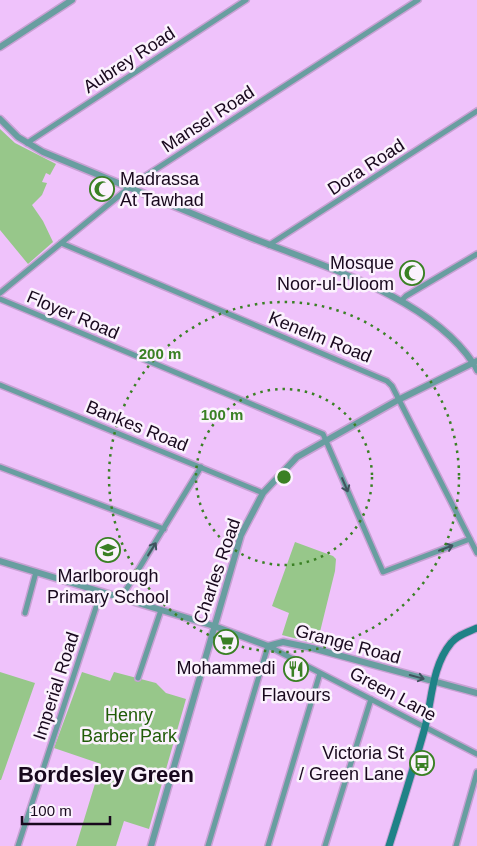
<svg xmlns="http://www.w3.org/2000/svg" width="477" height="846" font-family="Helvetica,sans-serif">
  <style>
    .green { fill: #97c78a }
    .lines { fill: none; stroke-linecap: round; stroke-linejoin: round }
    .minor-casing { stroke: #c8a1d3; stroke-width: 8 }
    .tertiary-casing { stroke: #c8a1d3; stroke-width: 9 }
    .secondary-casing { stroke: #c8a1d3; stroke-width: 9 }
    .minor { stroke: #689ea0; stroke-width: 5 }
    .tertiary { stroke: #689ea0; stroke-width: 6 }
    .secondary { stroke: #1f8287; stroke-width: 7 }
    .oneway { stroke: #40535e }
    .ring { fill: none; stroke: #3a8024; stroke-width: 2.5; stroke-dasharray: 2.5 5 }
    .labels { text-anchor: middle; stroke-width: 5; stroke-linejoin: round; paint-order: stroke }
    .street-label { font-size: 18px; fill: #18081d; stroke: #fbf2fd }
    .poi-label { font-size: 18px; fill: #18081d; stroke: #fbf2fd }
    .park-label { font-size: 18px; fill: #205b07; stroke: #fbf2fd }
    .district-label { font-size: 22px; font-weight: bold; fill: #18081d; stroke: #fbf2fd }
    .centre { fill: #3a8024; stroke: #fbf2fd; stroke-width: 2.5 }
    .ring-label { font-size: 15px; text-anchor: middle; font-weight: bold; fill: #3a8024; stroke: #fbf2fd; stroke-width: 5; stroke-linejoin: round; paint-order: stroke }
  </style>
  <rect width="100%" height="100%" fill="#efc2fb"/>
  <!-- green -->
  <path class="green" d="M0,129l15,14 41,21 -6,11 -4,-2 -4,9 5,1 -5,12 -10,10 11,16 10,21 -25,22 -28,-34z
    M295,542l38,14 3,3 -1,12 -18,73 -35,-9 7,-22 -17,-7z
    M0,672l35,11 -34,97h-1z
    M82,672l28,9 4,-9 42,11 10,10 20,6 -37,130 -25,-8 -8,25h-40l25,-82 -47,-16z"/>
  <g class="lines">
    <defs>
      <path id="minor" d="M27,143l219,-143
        M61,243l326,138 5,5 85,167
        M269,245l208,-134
        M0,293l136,-111 282,-182
        M0,299l323,135 60,138 87,-33
        M401,301l5,-5 71,-42
        M473,363l4,8
        M0,385l263,108
        M0,467l164,62
        M121,598l80,-131
        M25,613l11,-41
        M138,678l23,-68
        M18,846l83,-254
        M208,846l60,-200 209,108
        M268,846l52,-173
        M325,846l46,-147
        M456,846l21,-74"/>
      <path id="tertiary" d="M0,47l72,-47
        M0,119l18,18 25,15c66,27 132,55 199,82 73,30 186,61 231,129
        M0,561l214,65 54,20 15,-4 29,6 165,45
        M151,846l90,-311 22,-42 34,-36 101,-57 79,-39"/>
      <path id="secondary" d="M389,846c12,-38 24,-76 35,-115 8,-28 7,-64 27,-88 6,-8 17,-11 26,-15"/>
    </defs>
    <!-- minor casing -->
    <use href="#minor" class="minor-casing"/>
    <!-- tertiary casing -->
    <use href="#tertiary" class="tertiary-casing"/>
    <!-- secondary casing -->
    <use href="#secondary" class="secondary-casing"/>
    <!-- minor -->
    <use href="#minor" class="minor"/>
    <!-- tertiary -->
    <use href="#tertiary" class="tertiary"/>
    <!-- secondary -->
    <use href="#secondary" class="secondary"/>
  </g>
  <!-- one-way arrows -->
  <defs><path id="oneway-shaft" d="M-6 0H5M1.5-3L5.5 0L1.5 3" fill="none" stroke-width="1.6" stroke-linecap="round" stroke-linejoin="round" transform="scale(1.25)"/></defs>
  <g class="oneway">
    <use href="#oneway-shaft" transform="translate(345 485) rotate(67)"/>
    <use href="#oneway-shaft" transform="translate(446 548) rotate(-21)"/>
    <use href="#oneway-shaft" transform="translate(152 549) rotate(-58)"/>
    <use href="#oneway-shaft" transform="translate(417 677) rotate(15)"/>
  </g>
  <!-- distance rings -->
  <g class="ring">
    <circle cx="284" cy="477" r="88"/>
    <circle cx="284" cy="477" r="175"/>
  </g>
  <!-- icons -->
  <defs>
    <symbol id="mosque-ring" viewBox="-11 -11 22 22"><circle r="9.5" fill="#fbf2fd" stroke="#3a8024" stroke-width="1.5"/><path d="M3.5-4.9A6 6 0 1 0 3.5 4.9A5 5 0 1 1 3.5-4.9Z" fill="#3a8024"/></symbol>
    <symbol id="school-ring" viewBox="-11 -11 22 22"><circle r="9.5" fill="#fbf2fd" stroke="#3a8024" stroke-width="1.5"/><path d="M0-5L7-2L0 1L-7-2ZM-4 1L0 2.5L4 1V4Q0 6-4 4Z" fill="#3a8024"/></symbol>
    <symbol id="supermarket-ring" viewBox="-11 -11 22 22"><circle r="9.5" fill="#fbf2fd" stroke="#3a8024" stroke-width="1.5"/><path d="M-6-5.5h2.5l.6 2H6L4.5 2H-2.5L-4.4-4H-6ZM-1.5 3.2a1.3 1.3 0 1 0 .1 0ZM3 3.2a1.3 1.3 0 1 0 .1 0Z" fill="#3a8024"/></symbol>
    <symbol id="restaurant-ring" viewBox="-11 -11 22 22"><circle r="9.5" fill="#fbf2fd" stroke="#3a8024" stroke-width="1.5"/><path d="M-5-6h1v4h1v-4h1v4h1v-4h1v5L-1.5 .5V6h-2V.5L-5-1ZM5-6V6H3V1.5H1.5Q1.5-4 5-6Z" fill="#3a8024"/></symbol>
    <symbol id="bus-ring" viewBox="-11 -11 22 22"><circle r="9.5" fill="#fbf2fd" stroke="#3a8024" stroke-width="1.5"/><path d="M-5-6H5V4H4V6H2V4H-2V6H-4V4H-5ZM-3.5-4V0h7V-4ZM-3.5 1.2v1.5H-2V1.2ZM2 1.2v1.5H3.5V1.2Z" fill="#3a8024"/></symbol>
  </defs>
  <g fill-rule="evenodd">
    <use href="#mosque-ring" x="88" y="175" width="28" height="28"/>
    <use href="#mosque-ring" x="398" y="259" width="28" height="28"/>
    <use href="#school-ring" x="94" y="536" width="28" height="28"/>
    <use href="#supermarket-ring" x="212" y="628" width="28" height="28"/>
    <use href="#restaurant-ring" x="282" y="655" width="28" height="28"/>
    <use href="#bus-ring" x="408" y="749" width="28" height="28"/>
  </g>
  <g class="labels">
    <!-- street labels -->
    <g class="street-label">
      <text transform="translate(129 60) rotate(-33)" y="6">Aubrey Road</text>
      <text transform="translate(208 119) rotate(-33)" y="6">Mansel Road</text>
      <text transform="translate(366 167) rotate(-33)" y="6">Dora Road</text>
      <text transform="translate(73 315) rotate(23)" y="6">Floyer Road</text>
      <text transform="translate(320 337) rotate(22)" y="6">Kenelm Road</text>
      <text transform="translate(137 426) rotate(22)" y="6">Bankes Road</text>
      <text transform="translate(217 571) rotate(-71)" y="6">Charles Road</text>
      <text transform="translate(348 644) rotate(15)" y="6">Grange Road</text>
      <text transform="translate(56 686) rotate(-72)" y="6">Imperial Road</text>
      <text transform="translate(393 694) rotate(28)" y="6">Green Lane</text>
    </g>
    <!-- poi labels -->
    <g class="poi-label">
      <text x="120" y="185" text-anchor="start">Madrassa<tspan x="120" dy="21">At Tawhad</tspan></text>
      <text x="394" y="269" text-anchor="end">Mosque<tspan x="394" dy="21">Noor-ul-Uloom</tspan></text>
      <text x="108" y="582">Marlborough<tspan x="108" dy="21">Primary School</tspan></text>
      <text x="226" y="674">Mohammedi</text>
      <text x="296" y="701">Flavours</text>
      <text x="404" y="759" text-anchor="end">Victoria St<tspan x="404" dy="21">/ Green Lane</tspan></text>
    </g>
    <!-- park labels -->
    <g class="park-label">
      <text x="129" y="721">Henry<tspan x="129" dy="21">Barber Park</tspan></text>
    </g>
    <!-- district labels -->
    <g class="district-label">
      <text x="106" y="782">Bordesley Green</text>
    </g>
  </g>
  <circle cx="284" cy="477" r="8" class="centre"/>
  <g class="ring-label">
    <text x="160" y="359">200 m</text>
    <text x="222" y="420">100 m</text>
  </g>
  <!-- scale -->
  <path d="M22 816v8h88v-8" fill="none" stroke="#18081d" stroke-width="2.5"/>
  <text x="30" y="816" font-size="15" fill="#18081d" stroke="#fbf2fd" stroke-width="4" paint-order="stroke">100 m</text>
</svg>
